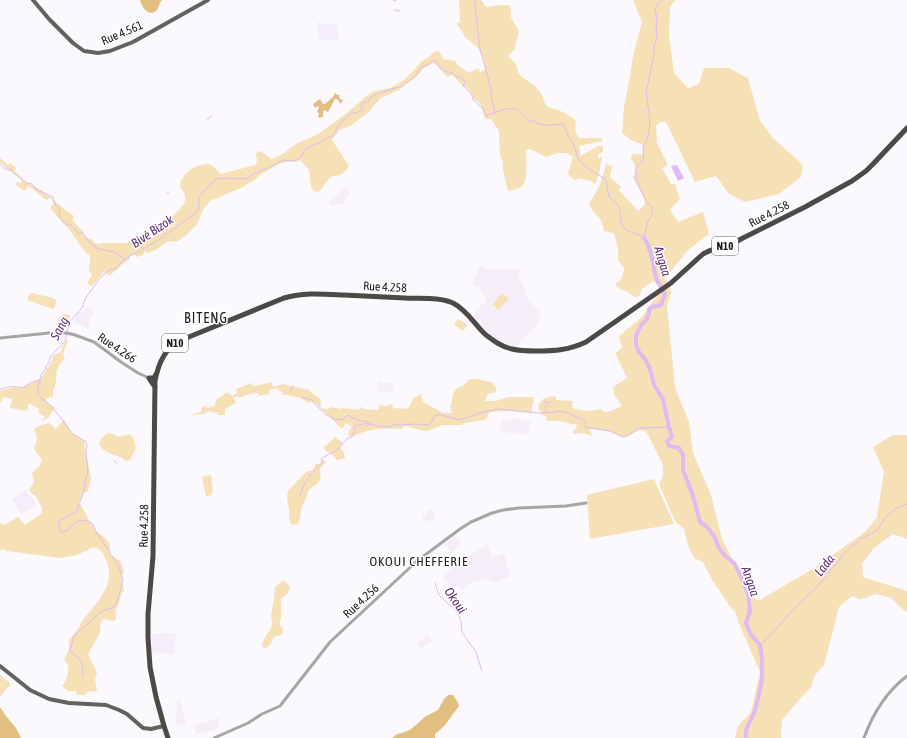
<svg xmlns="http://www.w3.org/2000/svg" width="907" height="738" font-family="'Asap Condensed',sans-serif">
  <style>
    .built { fill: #f5eef9 }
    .green { fill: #f6e0b6 }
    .forest { fill: #e1bf81 }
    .water { fill: #e0baf4 }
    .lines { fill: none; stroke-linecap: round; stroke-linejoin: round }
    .stream { stroke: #e0baf4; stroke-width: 1 }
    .river { stroke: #e0baf4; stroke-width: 4 }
    .minor { stroke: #a7a6a4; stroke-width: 3 }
    .major { stroke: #63625f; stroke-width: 4 }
    .highway { stroke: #4c4a46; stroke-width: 5 }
    .labels { text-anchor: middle; stroke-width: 3; stroke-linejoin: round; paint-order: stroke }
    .shield { fill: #fff; stroke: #646364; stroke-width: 1 }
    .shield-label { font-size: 11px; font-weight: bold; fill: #212021 }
    .street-label { font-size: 12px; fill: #212021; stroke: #fff }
    .water-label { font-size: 13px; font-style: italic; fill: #5e3074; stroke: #fff }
    .neighbourhood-label { font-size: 13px; letter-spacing: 1px; fill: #212021; stroke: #fff }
    .quarter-label { font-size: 14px; letter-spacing: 1px; fill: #212021; stroke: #fff }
  </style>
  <rect width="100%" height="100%" fill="#fbf9fd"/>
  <!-- built -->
  <path class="built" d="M319,22l9,3 8,-1 3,16h-19l-3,-17z
    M347,187l2,1 -1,4h1l-1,4 -1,-1 -3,9 -15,1v-4l11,-9z
    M480,266l8,3h21l11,1 -2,8 6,8 3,12 14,16 -6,14 -9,8 -10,11 -12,-4 -6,-3 -11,-9 -7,-8 1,-1 -3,-3 -1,1 -4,-5 13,-15 -2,-6 -2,-1 -2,-5 -8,-3z
    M88,306l6,4 -5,13 -1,6 -15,-7 5,-10h5z
    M378,381l16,3 -1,9 -16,-2z
    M512,418l19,4 -3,13 -12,-3 -1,2 -16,-3 4,-11 8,1z
    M25,489l11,14 1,2 -16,9 -9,-14z
    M432,509l1,2 2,1v5l-1,2 -8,3 -1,-3 -2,1 -1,-5h5l-1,-5z
    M455,536l7,8 -11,9 -6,-9z
    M488,544l4,14 12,-5 7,23 -17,7 -6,-4 -8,1 -10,3 -6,6 -13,-4 -9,-7 18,-17z
    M161,633l15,1 -2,20 -18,-1 -4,-2v-17h7z
    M427,635l5,5 -10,9 -5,-5z
    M177,700h3l-1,2h2l5,22 -7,1 -4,-1z
    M220,718l-1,9 -8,4 -15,3 -3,-9z"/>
  <!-- green -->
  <path class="green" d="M459,0h22l5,7 14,-2h9c3,5 1,7 2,12 2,5 6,10 8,15l-5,18 -6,6c5,5 10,9 10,17 6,7 16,10 21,18 5,5 4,12 9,16 4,2 9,2 12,4 6,2 11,6 16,10 -1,6 -2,13 4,17h22v3l-23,5 2,10 17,-10h5v6l-5,2v4l4,-1 -3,17 -4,10c-5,-4 -11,-5 -17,-6l-3,3 -7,-7 5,-17 -7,-4h-9l-11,4 -16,-8 -4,1c0,9 3,32 -5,37 -4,2 -9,3 -13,4l-5,-21v-8l-3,-6 -1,-25 -8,-12h-6c-2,-5 -2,-11 -5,-15 -2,-3 -5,-4 -7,-7 -3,-5 -3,-10 -10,-11l-11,-11 -4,2 -14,-14 -9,4 -8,9 -11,8 -7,6 -18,8 -6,6 -5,7 -20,15 -11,4c-2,4 -5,6 -7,10l17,26 -3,5 -6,4 -7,1 -5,4 -8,11 -5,1 -4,-5 -2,-17 -9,-10 -5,2 -6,-1 -10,3 -19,11 -3,3 -14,9 -33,14 -6,7 -7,16 -12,12 -7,5 -4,1 -6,-1 -12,9 -9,3 -2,-2 -1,1 -1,3 -7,2 -1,-3 -5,2v3l-9,6 -2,3 -9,7h-1l-5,-3 -7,8 -5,6 -5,-3 5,-8 -2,-3 -1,-4 1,-9v-3l-8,-8 -13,-19 -9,-9 -10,-12 4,-5 -4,-5 -4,2 -17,-14 -5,5 -9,-7 2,-2 3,1 2,-3 -16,-12 -6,-6v-4l8,7 2,-2 6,5 -2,3 9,7 -1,2c6,4 13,6 19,10 11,8 20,17 30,24l2,1v6l9,9 2,7 7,2 4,4 3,1 6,-1h23l5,-3h3l6,2 13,-5 6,-5v-7c6,-3 25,-18 25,-25 1,-5 -2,-9 -5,-13 0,0 1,-5 1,-6 4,-10 20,-20 30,-16 4,2 7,6 10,9l34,-9 2,-3 -1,-8 2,-3 4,1 9,7 10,-4 15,-11 22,-10 25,-18 26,-22 6,-3 15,-3 14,-8 4,-4 14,-15 8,-5 4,-4 5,-1 4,8 13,2v3l13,9 9,-5 2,4 5,-3 -1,-7 -6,-14 -12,-10 -9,-14v-1l3,-1z
    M633,0h42l-5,7 -1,28 5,38 14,15 11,-4 5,-16h25l19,10 12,43 13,17 30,27 -2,12 -22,17 -34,8 -16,-8 -13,-18 -21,6 -29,-60h-6l-4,4 1,17 11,22 -6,3 9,16h4l5,15 -10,11 8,12 25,-10 6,22 -21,16 -23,29 3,4 -8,5 -4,-5 -3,-2 -11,8 -3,7 -5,1 -8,-6 -6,-2 -4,-4v-2l4,-2 4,-10v-3l-6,-8v-11l-4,-16 -10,-2c-1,-5 -2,-9 -5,-13 -4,-5 -8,-8 -10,-14l11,-19 6,-21 6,2 -2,11 11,10 -2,3 19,21 7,-7 -1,-6 -11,-20c4,-7 3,-14 -2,-19l1,-5 11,1v-10l-12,-5 -9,-7 2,-26 6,-30 3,-21 9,-34z
    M670,286l1,7 -4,12 8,83 14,34 4,31 18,42 11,44 18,35 13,22 4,4h3l53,-31 52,-37 12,-15 7,-45 -11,-25 20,-12h14v104l-14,-5 -19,14 -12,16 1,13 44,14v21l-6,-4 -10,-10 -15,-4 -11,4 -5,1 -8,-3 -13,11 -15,58 -9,10 -4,12 -12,13 -17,20 -1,18h-46l3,-12 13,-14 9,-40 -22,-51 -3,-10 -4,-3 -18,-27 -10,-19 -9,-4 -6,-13 -4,-16 -9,-8 -16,-37 4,-8v-11l-17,-34 -8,-1c-16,12 -14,6 -30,1 -5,-1 -11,-1 -17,-2l-1,1 2,6 -9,-3 -10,1v-4l3,-1 1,-4 -19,-4h-9l-3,-1v-4l-5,-1v-4l-3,-1 2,-8h1l2,-3h2l1,-1 5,-2 5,1v3l17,1 -1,7 14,3 16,-2 1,3 8,-1 11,-5 -8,-12 -1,-7 14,-9 -12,-25 7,-5 -3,-12 22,-18 15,-21z
    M32,293l21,5 3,2 -1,8 -2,1 -26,-9 1,-4z
    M502,293l7,5 -10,12 -7,-5z
    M65,314l5,2 -1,4 -4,6 -4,1c-5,-7 -3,-10 4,-13z
    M458,319l10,6 -5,6 -9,-6z
    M67,340l1,1 -5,13 2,6 -3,1 -6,11 1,1c-2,6 0,13 -4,17v7l-6,1 -1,3 9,7 -7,10 -5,3 -1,-1 3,-3 -7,-5 1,-3 -10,-6 -2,8 -17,-3 2,-9 -9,-2 -2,6h-1v-12l2,-2h5l6,-2 8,1 18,-8 6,-7 2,-5 4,-5 2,-8 8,-3 1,-5z
    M469,379h10l5,2 8,1 4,6v4l-8,2 -3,7h11l8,-3 6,-1h23l1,2 -3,14 -23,-2 -18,1 -5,8 -21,3 -2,2h-20l-14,6h-4l-19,-5h-2l-1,3c-8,0 -15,-1 -23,0 -9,0 -19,4 -28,8l-3,-3 4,-8 -6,-3 -4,6 -27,-26 -5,-2 -1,2c-7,-4 -12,-7 -20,-7v-1h-6v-3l-4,-1 -1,-3 -9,2v4l-10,2 -1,-3c-7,0 -12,2 -18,5l-3,-2 -3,2 2,5 -11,6v6h-7l-1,-3 -5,1 -1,-2c-3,1 -5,2 -8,3 -3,1 -7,0 -10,1l-1,-1 9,-2v-4l6,-3v3l7,-2 3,-7 10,-7 5,4 5,-3 -1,-4 10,-4 6,-2 1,3 7,-1 11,-3 2,5 10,-3 26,6 11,9 1,5 -1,3c4,3 9,2 12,0l9,2 1,-1 17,2 2,-3h1l1,2 15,1 1,-1v-4l7,1 6,-2 1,4 12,1 4,-2 5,-9 7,-4 2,8 20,11h9l-2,-6c3,-5 1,-10 4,-15 3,-5 8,-5 11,-8 2,-1 3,-3 4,-5z
    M64,420c4,4 5,10 10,14 3,3 8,5 11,8l-1,1 7,36 -3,12 -4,2 -5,9c5,8 10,19 16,27 8,10 17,9 15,25l10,7 4,9 -2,7 2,13 -3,5 -3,11 -3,4 1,9 -2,2 -11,-2 -3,5v9l-12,21 9,18 -2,7 2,12c-7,2 -8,-3 -12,4h-8l-1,-4h-8l-6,-5c5,-5 7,-14 6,-22l-4,-5c2,-3 4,-7 5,-11 0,-3 -1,-6 1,-9 2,-3 5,-6 8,-10 1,-2 2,-5 4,-8 14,-18 35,-36 24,-61 -3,-7 -4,-10 -12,-13l-17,8 -16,3 -54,-7 -4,-2 -3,1v-27l4,2 14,-8 7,8 17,-12v-5l-7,-13 -3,-1 -3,-4 5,-8 -2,-9 8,-8 2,-5 -6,-8 -2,-5c4,-8 4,-9 0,-17l1,-2 6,-3 8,-2 7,6z
    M107,433l6,1 7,3 9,-3 4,3 3,11 -6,12 -4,1c-2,-1 -3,-3 -5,-4 -6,-2 -24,-6 -21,-16 2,-3 5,-6 7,-8z
    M334,437h1l7,5 1,2 -3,4 4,5 1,5 -8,2 -6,-7 -3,-1 -5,-4 9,-8z
    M323,460l3,2 -6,7c2,16 -2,13 -12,22 -1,7 -5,12 -7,18 -1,4 0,9 -2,12 0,2 -2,4 -4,4 -7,1 -6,-12 -6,-15 -1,-7 -3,-12 -1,-19l19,-20h5l4,-7h3l2,-3z
    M211,475l2,17 -2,1v2l-5,2 -4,-20z
    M654,479l20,45 -84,15 -3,-44z
    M283,580l4,3 3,4 -2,6 -7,6v20l-2,5 4,5v5l-9,3c-2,5 -5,11 -11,12l-1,-5 4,-9 5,-7 1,-4 -1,-9 3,-16 1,-12z
    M0,675l11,9 -11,13z"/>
  <!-- forest -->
  <path class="forest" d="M140,0h22c-3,3 -3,8 -6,11 -8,6 -15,-5 -16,-11z
    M334,93l4,2h2l-1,2 1,2 3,1 -2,4 -4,-5h-2l-7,13 -4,-2 -1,2v5l-4,1 -1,-2 1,-2 -2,-3 2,-4 -1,-1 -3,2 -2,-4 1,-1 6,-4 3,5h2l9,-8z
    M448,695h5l4,6 2,5 -14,19 -5,5 -5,4v4h-43l5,-4 5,-1 8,-3 16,-14 12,-6 6,-11z
    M0,707l6,9 10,12 5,10h-21z"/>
  <!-- water -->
  <path class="water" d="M677,165l7,13 -6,3 -7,-15z"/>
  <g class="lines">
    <!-- stream -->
    <path class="stream" d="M393,0l3,1
      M475,0v6l5,42 11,41v6l4,18
      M394,10l6,1
      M207,120l5,-4
      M0,164l5,5 6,1 5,5 11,8 5,1 5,6 16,7c1,5 2,8 6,11 1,3 0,6 1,8 1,2 5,8 7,9l3,-1 9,10 2,-2 2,1 6,9 10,7 15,3 11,7
      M166,194l3,-2
      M0,389c8,-2 14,-4 22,-1l8,-5 9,-3
      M291,392l2,-6
      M302,397l9,3 14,14 12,6 6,-1 5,-4 6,4 14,3
      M545,399v4l6,-1
      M546,412l-1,-6h5
      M367,425h3
      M114,461l3,2
      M300,496c4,-15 12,-24 23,-34l-2,-3 1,-1 15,-8 10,-11 6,-3 2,-10 13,-3 9,3 10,1 7,-2h7l14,-1 13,1 4,-3 1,-4 2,-3h7l17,5 24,-8 15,-3 42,4 6,-1 5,1 7,-2 8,1 20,9 -1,6 25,4 13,6 3,-1 14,-8 29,-1
      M435,583l4,12 16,15 4,6 2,5 1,11 6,9 8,11 2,7 4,12
      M760,645l7,-6 25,-28 27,-26 28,-35 14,-11 16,-9 9,-13 9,-8 12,-5
      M83,677c0,-15 -1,-17 -13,-26l4,-15 28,-25 12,-4 4,-8 5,-19 -5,-15 -17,-26 -5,-7 -3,-8 -6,-3 -7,-1 -9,6 -4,5 -6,1 -2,-2v-9l18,-10 7,-21 1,-9 3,-9 -2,-21 1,-6 -2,-4 -12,-7 -4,-4 -9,-13 -8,-10 -14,-12v-8l3,-12 4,-5 1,-4 3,-3 1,-6 15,-16 4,-18 4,-5 9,-10 3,-9 15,-21 8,-7 4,-2h3l5,-5 7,-6 2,-2 9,-4 22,-13 36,-26 2,-3 1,-4v-9l3,-4 7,-6 5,-7 5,-2 3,1 7,-1 16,1 11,-6 18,-8 8,-5 11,1 4,-1 4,-3 2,-5 8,-6 9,-3 8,-6 4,-1 2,-2 6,-11 10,-9 8,-2 4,-3v-5l2,-2h4l4,-6 19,-7 10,-2 14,-10 5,-9 9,-4 3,-3h4l4,6 5,4 7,2 5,4h4l4,5 -2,4 6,5 4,6v3l2,1 4,5 4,2 2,6 2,2c10,-5 27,-12 35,-3 3,3 4,6 7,8h5c9,6 19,4 29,3l6,13 6,10 2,9 3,5 10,9 14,8 2,2 3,17c18,11 6,19 15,31 4,5 15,5 20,10 0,-2 4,-16 4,-17 2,-3 4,-6 5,-10l-2,-5 -4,-3 -11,-24v-11c10,-10 7,-9 7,-22l3,-4 3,-9 1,-13 -4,-27 8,-38v-8l3,-9 -1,-9 1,-11 -2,-8 2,-6 3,-2 1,-2"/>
    <!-- river -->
    <path class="river" d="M644,238c9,12 8,28 13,42 2,5 6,9 8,14l-4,11 -9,2 -3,2v5l-3,6 -5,5 -5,11v9l3,7 6,7 5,10 4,16 9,14 6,28 3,10 -5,4 2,5 10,2 4,7v15l10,26 7,26 7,5 7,9 5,12 6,8 9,7 6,11 8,20 2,17 -4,12 5,12 9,10 2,13v21l-4,20 -4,14 -8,17v8"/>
    <!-- minor -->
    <path class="minor" d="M0,338l49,-5h18l8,2 19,7 27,20 17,11 11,5
      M214,738l34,-15 14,-9 18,-8 50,-64 87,-81 43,-32 11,-7 21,-9 11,-3 16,-2 47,-2 20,-3
      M864,738c9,-25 22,-46 43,-62"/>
    <!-- major -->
    <path class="major" d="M33,0l16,19 24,24 11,8 14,2 12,-2 23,-9 75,-42
      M0,666l30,24 19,9 20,4 37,2 13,5 8,4 16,14 8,1 13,-3"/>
    <!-- highway -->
    <path class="highway" d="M155,387l-6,-9h5l2,-4
      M168,738l-4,-12 -8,-29 -6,-30 -2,-29v-24l5,-58 2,-175c3,-16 9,-32 24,-40l105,-43c20,-6 40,-4 60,-3 21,1 41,2 61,3 16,1 34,-1 48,5 14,7 22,22 33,32 8,6 16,12 26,14 8,2 16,2 24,2 19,0 33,-1 50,-9l85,-59 32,-29 6,-3 25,-8 7,-4 64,-32 47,-26 14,-10 7,-7 34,-36"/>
  </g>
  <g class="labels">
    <!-- shield labels -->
    <g class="shield">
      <rect x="712" y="237" width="26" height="18" rx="3"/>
      <rect x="162" y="334" width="26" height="18" rx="3"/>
    </g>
    <g class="shield-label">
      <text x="725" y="250">N10</text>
      <text x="175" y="347">N10</text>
    </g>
    <!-- street labels -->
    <g class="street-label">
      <text transform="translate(122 33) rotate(-23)" y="4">Rue 4.561</text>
      <text transform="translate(769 214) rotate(-27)" y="4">Rue 4.258</text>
      <text transform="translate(385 287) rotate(3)" y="4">Rue 4.258</text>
      <text transform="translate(117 348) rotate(34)" y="4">Rue 4.266</text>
      <text transform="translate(144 526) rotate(-89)" y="4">Rue 4.258</text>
      <text transform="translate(361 601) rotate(-43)" y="4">Rue 4.256</text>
    </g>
    <!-- water labels -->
    <g class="water-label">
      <text transform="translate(152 231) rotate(-34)" y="5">Bivé Bizok</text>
      <text transform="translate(663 261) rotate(73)" y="5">Angaa</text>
      <text transform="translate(59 328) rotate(-62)" y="5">Sang</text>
      <text transform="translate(824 565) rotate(-52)" y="5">Lada</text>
      <text transform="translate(751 581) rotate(71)" y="5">Angaa</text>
      <text transform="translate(456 600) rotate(55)" y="5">Okoui</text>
    </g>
    <!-- neighbourhood labels -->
    <g class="neighbourhood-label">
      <text x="419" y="566">OKOUI CHEFFERIE</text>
    </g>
    <!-- quarter labels -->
    <g class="quarter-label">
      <text x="206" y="323">BITENG</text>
    </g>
  </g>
</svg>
